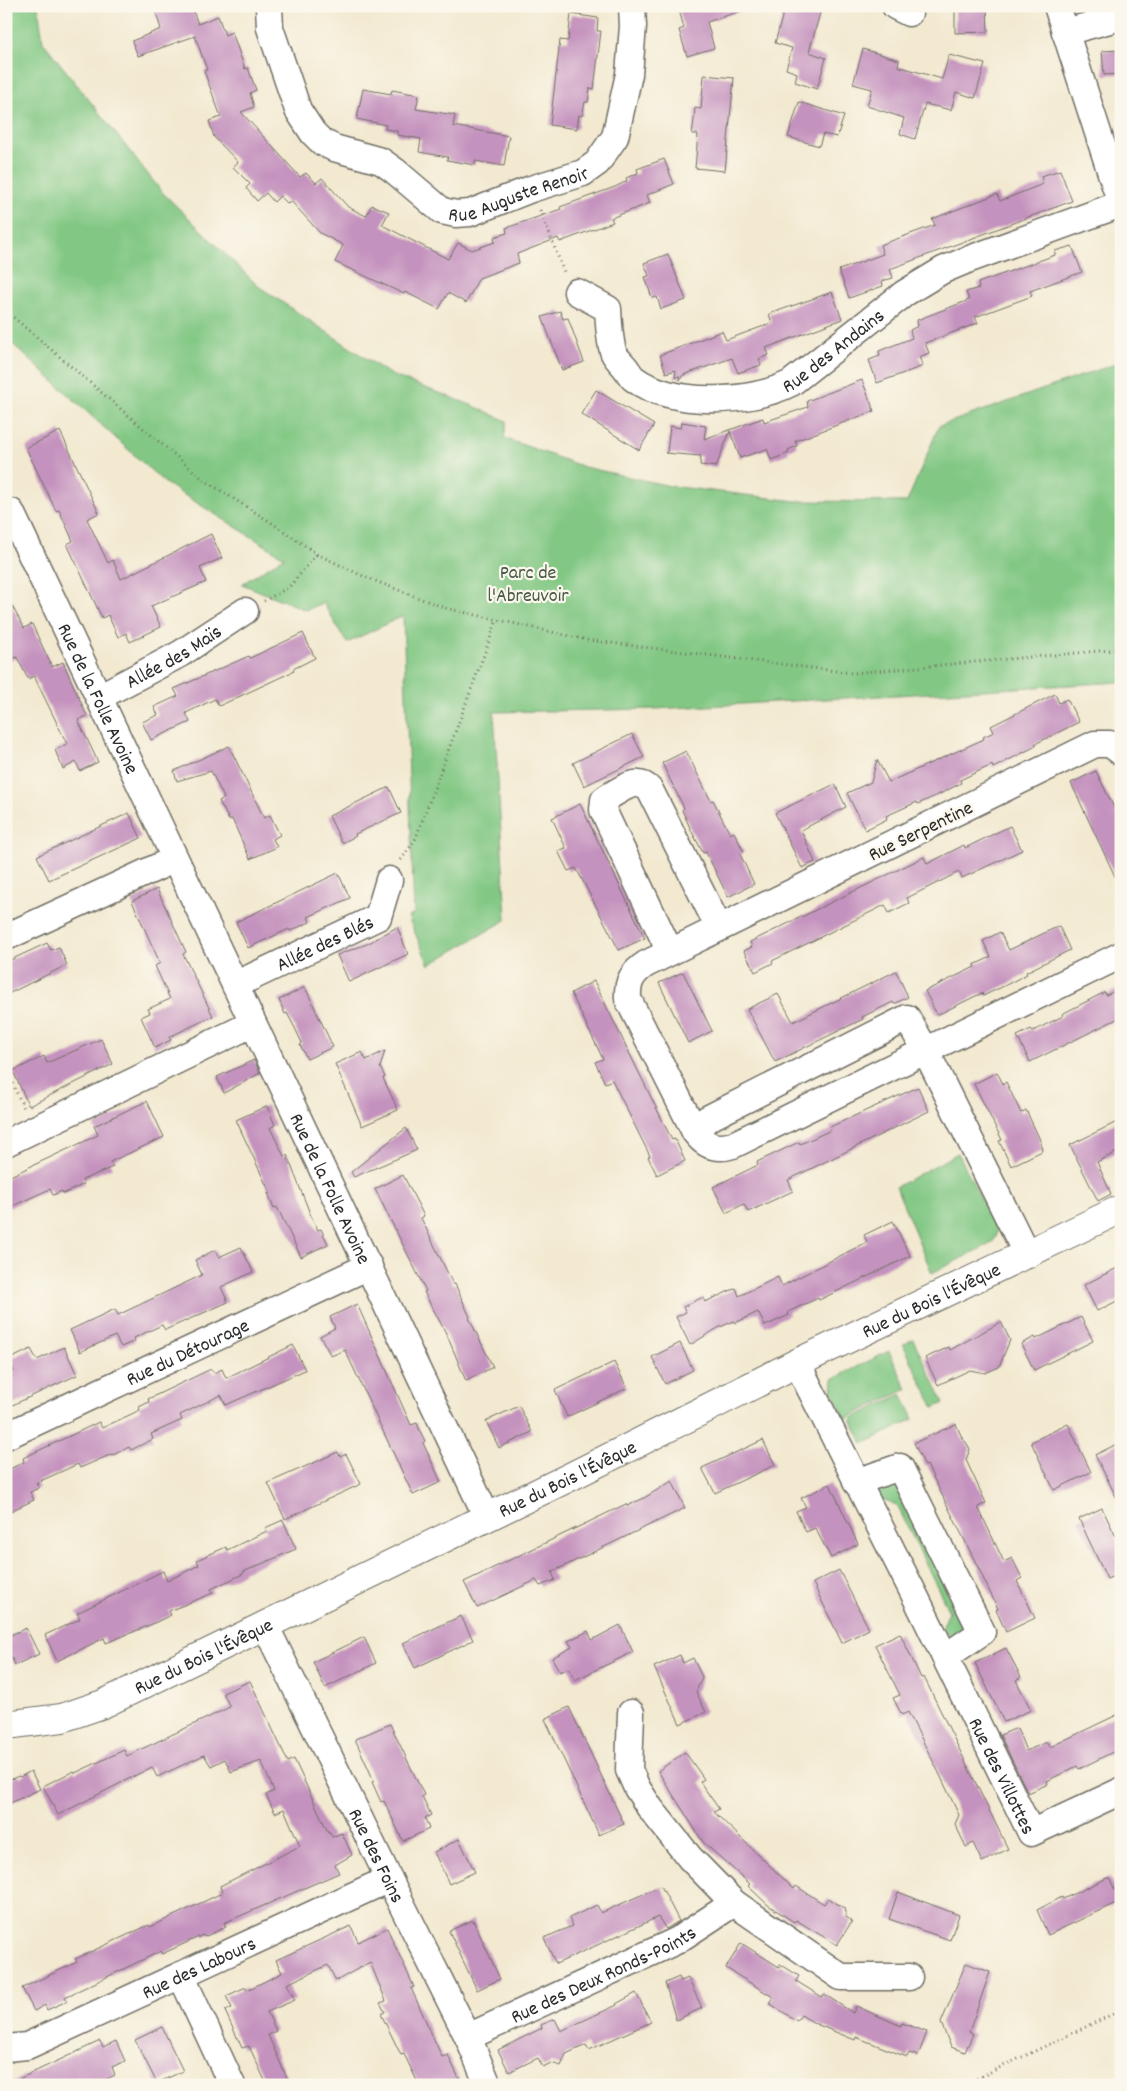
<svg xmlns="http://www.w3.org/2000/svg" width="1127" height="2091" font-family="Dekko,sans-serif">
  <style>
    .green { fill: #82c884; stroke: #567a58 }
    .building { fill: #c492be }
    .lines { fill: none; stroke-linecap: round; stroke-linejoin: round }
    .street-casing { stroke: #716e65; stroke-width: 29 }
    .secondary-casing { stroke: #716e65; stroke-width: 30 }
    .path { stroke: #716e65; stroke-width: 3; stroke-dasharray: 1 4; stroke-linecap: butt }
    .street { stroke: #fff; stroke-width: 26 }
    .secondary { stroke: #fff; stroke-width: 28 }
    .labels { text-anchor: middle; stroke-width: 4.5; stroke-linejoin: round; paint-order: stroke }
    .street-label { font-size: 20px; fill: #2b2b2b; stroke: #fbf7ec }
    .park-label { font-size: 20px; fill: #455a46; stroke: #fbf7ec }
  </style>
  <rect width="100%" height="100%" fill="#fbf7ec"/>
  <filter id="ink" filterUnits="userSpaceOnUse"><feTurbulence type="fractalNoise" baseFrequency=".02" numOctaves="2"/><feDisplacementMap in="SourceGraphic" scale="10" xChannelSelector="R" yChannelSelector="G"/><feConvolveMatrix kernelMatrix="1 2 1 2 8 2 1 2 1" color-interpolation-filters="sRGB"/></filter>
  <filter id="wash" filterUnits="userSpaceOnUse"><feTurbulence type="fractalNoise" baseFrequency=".0096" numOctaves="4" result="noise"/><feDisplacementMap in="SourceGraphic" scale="20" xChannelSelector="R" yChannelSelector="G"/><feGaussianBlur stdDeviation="1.12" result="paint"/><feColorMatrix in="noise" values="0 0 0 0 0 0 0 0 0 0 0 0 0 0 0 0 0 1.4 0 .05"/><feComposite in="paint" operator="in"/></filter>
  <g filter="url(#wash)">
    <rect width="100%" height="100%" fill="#f2e9d0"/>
    <!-- green -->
    <path class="green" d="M6,6h32l5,36 119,150 96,94 133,89 80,30 36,16 -3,17 80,29 86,19 126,15 111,1 32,-76 182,-64v320l-466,27 -161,3 12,208 -77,45 -21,-48 6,-3 -11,-298 -56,27 -24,-40 -17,7 -64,-26 42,-27 -119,-74 -159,-145z
      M958,1153l39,77 -1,7 -4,6 -60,30 -36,-86z
      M913,1339l31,64 -10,5 -31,-64z
      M889,1351l18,38 -62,30 -13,-28 1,-12z
      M902,1394l12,25 -51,25 -12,-25z
      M891,1479l9,13 57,121 8,-3 3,16 -16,11 -10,-8 7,-18 -52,-106 -19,-6c-3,-11 4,-15 13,-20z"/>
    <g id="blocks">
      <!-- building -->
      <path class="building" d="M164,6h27l7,18 20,-8 7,19 7,-3 13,37 3,-1 8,22 -6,3 4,14 -13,5 59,65 6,-4 10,10 6,-5 26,29 18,9 6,-11 17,7 -7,13 66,34 10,-16 14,7 23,-8 -1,-5 13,-4 -1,-5 55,-19 -1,-2 55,-20 12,-6 -1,-3 12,-5 -1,-4 27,-10 10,25 -27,11 3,8 -39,15 2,4 -53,20 -2,-4 -41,16 2,9 -40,15 -13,25 -18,-10 -9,16 -34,-17 -1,2 -69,-32 8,-17 -23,-12 -29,-32 -3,3 -8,-8 -6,6 -8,-9 -9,8 -11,-13 4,-4 -17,-17 5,-5 -24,-25 -5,-16 12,-4 -17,-46 3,-1 -12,-34 -57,20 -6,-15 29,-12 -6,-19z
        M678,6h66v4l-37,12 7,26 -27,8 -8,-26 5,-2z
        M785,6h37l-13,46 17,6 -9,31 -22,-7 2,-9 -11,-4 6,-21 -17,-5z
        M955,6h32l1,26 -33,1z
        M571,14l27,4 -1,13h4l-7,58 -4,-1 -2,14h-3l-3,14 -3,-1 -2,14 -27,-4 10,-85 8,1z
        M863,49l36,11 -1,6 44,13 7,-24 36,9 -10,34 -19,-6 -5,18 -26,-6 -10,35 -15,-5 4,-16 -37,-12 5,-17 -19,-5z
        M1121,50v24l-17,1 -2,-24z
        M704,75l30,3 -9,93 -30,-3 3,-34h-6l2,-14 1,-12 6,1z
        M363,89l28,5 1,-4 27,5 -3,14 39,6 -2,11 56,10 -5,30 -29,-5v4l-28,-5 1,-3 -29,-5 2,-13 -24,-4v-4l-12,-2 1,-4 -29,-6z
        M799,102l45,14 -7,21 -14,-3 -4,12 -31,-9z
        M1060,170l12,31 -182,68 3,9 -11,3 1,5 -34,12 -10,-28 44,-16 -3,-9 55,-20 -3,-6 65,-25 3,7 43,-17 -2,-8z
        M1072,246l10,26 -52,19 2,5 -57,21 3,6 -53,20 4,10 -10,4 4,9 -46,17 -8,-23 11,-4 -1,-5 33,-13 -2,-8 8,-4 -1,-6 52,-20 -3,-8 13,-4 -1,-5 77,-28v-4z
        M668,254l18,46 -25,9 -4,-12 -5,1 -7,-21 4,-1 -5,-13z
        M832,292l10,27 -76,29 3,7 -10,4 2,6 -23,8 -6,-15 -49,17 -3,5 -1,-4 -4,2 1,-8 -10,3 -6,-18 62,-24 4,9 46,-17 -3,-9z
        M560,311l3,8 5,-1 16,44 -22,8 -20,-53z
        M862,380l12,31 -79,30 2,5 -9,4 1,3 -18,7 -4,-11 -27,9 -10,-27 -14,36 -16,-2 1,-9 -36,-3 2,-1 3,-26 11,2 1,-6 24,4 -2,13 59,-21 1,4 44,-15 -1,-6z
        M596,390l58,35 -15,25 -58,-36z
        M60,431l39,82 -12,6 21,44 5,-3 8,19 90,-45 11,24 -22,10 6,14 -55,24 10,21 -31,15 -4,-9 -8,4 -10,-22 -6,3 -35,-74 6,-3 -14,-31 -3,1 -30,-63z
        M6,595l18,33 8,-4 20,43 11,-5 24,54 -9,4 20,42 -18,9 -4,-9 -13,7 -8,-19 12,-6 -33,-68 -6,3 -11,-22 -11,5z
        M303,633l12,25 -22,11 1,2 -75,35 -4,-7 -29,14 4,9 -39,18 -9,-18 16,-7 -4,-8 24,-11 -4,-7 75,-33 1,2z
        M1055,694l4,9 8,-4 12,23 -44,22 1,2 -43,22 -1,-3 -32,15 1,3 -21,11 -22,10 -1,-2 -31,14 1,3 -22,11 -18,-37 24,-11 6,-22 12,22 95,-43 -1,-2 11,-5 -3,-6z
        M632,734l12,23 -60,29 -11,-23z
        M229,746l35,72 6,-3 10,20 -7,4 4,8 -27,12 -18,-40 -3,1 -10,-19 5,-3 -13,-27 -34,10 -3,-10z
        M686,751l25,50 2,-1 17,34 4,-2 10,20 -4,2 14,30 -26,13 -22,-45 -3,1 -12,-23 -9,-20 2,-2 -22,-45z
        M1096,771l25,51v67l-50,-106z
        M835,784l11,23 -45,23 14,32 -13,6 -27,-55z
        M389,787l12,26 -46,21 1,2 -14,7 -13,-27z
        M580,804l65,134 -26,12 -43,-82 -8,3 -10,-20 8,-3 -14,-30z
        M129,813l12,25 -92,42 -12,-24z
        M1010,826l12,24 -60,28 -3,-6 -52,26 2,5 -20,10 -4,-8 -113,56 1,2 -18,9 -11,-21 8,-4 -2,-5 174,-85 3,7 37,-19 1,3z
        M338,873l12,25 -42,19 2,5 -20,9 -1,-2 -41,19 -12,-26z
        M157,889l29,63 -3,2 30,62 -44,21 2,3 -16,8 -14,-31 9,-4 -2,-4 22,-10 -15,-33 5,-3 -28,-62z
        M1059,926l11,24 -44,22 1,2 -23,12 -21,10 -1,-3 -45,22 -12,-24 50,-24 -1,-2 17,-8 -8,-16 17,-9 9,18z
        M397,927l11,27 -59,28 -12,-27 30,-11z
        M47,943l4,7 8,-3 8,18 -61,30v-33z
        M896,971l12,26 -14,7 -1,-2 -31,15 1,2 -88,43 -28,-53 31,-15 15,28z
        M683,972l29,59 -24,12 -29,-60z
        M594,981l78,159 3,-1 10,22 -28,14 -9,-18 2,-1 -38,-76 -7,3 -10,-21 8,-3 -32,-66z
        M305,987l28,60 -26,12 -7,-14 2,-2 -7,-15 -8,-15 -2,1 -6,-14z
        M1121,988v29l-91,45 -13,-26 14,-7 2,2 30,-15 -1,-2 43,-22 1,3z
        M101,1039l12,25 -84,42 -16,-35 31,-15 3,7z
        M385,1051l-5,16 5,10 -2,1 15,32 -36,16 -27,-62 27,-12 4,8z
        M254,1060l6,13 -36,20 -7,-16z
        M997,1072l6,12 3,-2 15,31 5,-3 14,30 2,11 -31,15 -12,-25 3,-1 -28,-56z
        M918,1087l11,24 -141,69 5,11 -45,21 -4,-8 -18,9 -13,-26 45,-22 -1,-3 42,-20 1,2 16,-7 15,-7 -1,-3z
        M147,1101l17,36 -54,25 3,5 -31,13 2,4 -21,10 -1,-3 -9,4 -3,-6 -44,20v-31l92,-43 -4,-9z
        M267,1106l8,19 -5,3 14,28 3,-1 24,61 7,14 3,-1 7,15 -27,13 -24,-50 -3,1 -6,-15h2l-34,-73z
        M1121,1120v30l-24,12 14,32 -13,7 -28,-56z
        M406,1128l11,22 -63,27 -3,-5z
        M403,1175l21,41 -3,2 32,66h2l15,33 -1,1 24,49 -27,14 -19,-46 -23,-43 2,-1 -51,-102z
        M893,1221l17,35 -91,44 -1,-2 -30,14 1,3 -24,11 -7,-14 -23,11 -1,-2 -16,7 -28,17 -14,-28 10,-5 -3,-5 20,-10 2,5 31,-14 3,8 39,-19 4,9 85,-44 -3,-7z
        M241,1247l12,25 -32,15 7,15 -63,28 -3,-5 -28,13 1,3 -14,6 -6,-11 -35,16 -10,-22 45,-21 3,6 84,-40 -7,-15 20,-10 4,7z
        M1121,1266v33l-24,12 -13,-26z
        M357,1304l54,121 6,-2 3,8 5,10 -2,2 18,39 -28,13 -68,-145 -14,6 -11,-20 15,-8 -5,-11z
        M1081,1317l12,24 -59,29 -13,-26 14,-7 1,2z
        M1001,1322l9,18 -11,27 -14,6 -15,-3 -32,15 -13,-27 24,-11 1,3z
        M680,1343l13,27 -28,14 -13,-27z
        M293,1345l12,25 -79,35 -5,-10 -41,20 2,5 -31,14 2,5 -22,11 -2,-3 -16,8 -1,-1 -32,14 -2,-4 -42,19 3,5 -9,4 4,8 -28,13v-42l18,-9 -1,-4 76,-36 3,6 38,-18 -1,-3 10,-5 -1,-3 63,-30 3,4 8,-4 4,9z
        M64,1347l13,28 -71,33v-33l8,-4 -6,-11 23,-11 6,11z
        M614,1362l13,26 -60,29 -12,-27z
        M519,1406l13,26 -33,16 -13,-27z
        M956,1424l7,16 3,2 4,7 -4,11 20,43 -8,4 26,55 8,-4 10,20 -5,3 18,37 -29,14 -10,-22 2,-1 -21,-44 -50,-100 -2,1 -11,-23z
        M1068,1424l23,48 -37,18 -23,-48z
        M763,1440l12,25 -60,28 -13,-25z
        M1121,1442v64l-26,-51z
        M338,1452l2,5 6,-3 15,30 -76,35 -17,-36z
        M672,1481l13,27 -133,64 3,8 -15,6 -4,-6 -59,28 -13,-26 162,-78 1,2 17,-8z
        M830,1484l28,60 -27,14 -16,-30 -9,4 -10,-21 10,-4 -5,-9z
        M1102,1508l19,39v26l-14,6 -28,-60z
        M283,1520l13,29 -53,23v2l-32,15 2,4 -44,18 2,4 -21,10 -44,18 -2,-5 -47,23 -12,-26 35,-16 -3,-6 86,-42 4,10 32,-16 -2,-5 29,-13 1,3 40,-19 -2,-3z
        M839,1570l30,59 -27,14 -29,-60z
        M461,1616l12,24 -58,28 -12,-25z
        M620,1625l13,27 -58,28 -6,-12 -9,4 -8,-14 20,-11 -4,-6 20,-10 4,9z
        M26,1628l13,26 -24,11 -9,-19v-9z
        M900,1633l21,45 3,-1 84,172 -26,13 -9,-19 -7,4 -11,-23 4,-9 -21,-44 -30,-59 -6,3 -9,-17 7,-3 -25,-50z
        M364,1637l12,26 -51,25 -12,-26z
        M1006,1648l15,29 -5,3 15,30 -27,12 -29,-59z
        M680,1655l3,8 10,-5 9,19 -6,15 10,20 -26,12 -26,-57z
        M250,1681l38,81 6,-3 34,73h2l2,5 10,-4 10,22 -17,10 4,8 -115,50 2,4 -22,10 -1,-2 -41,19 -1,-3 -96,46 2,4 -20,9 -2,-5 -11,6 -12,-23 55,-26 -2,-3 74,-34 1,2 72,-34 -2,-7 80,-40 -16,-37 -9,4 -9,-18 8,-4 -13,-30 -30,11 -6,-13 -14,7 -7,-11 -47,22 -5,-10 -94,48 -15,-29 31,-15 1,2 49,-23 3,6 103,-49 -7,-14z
        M569,1707l55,117 -25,11 -54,-116z
        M1121,1713v35l-42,21 -2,-3 -30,15 1,3 -20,9 -28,-58 17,-7 9,23 21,-9 3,5z
        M390,1724l34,71 -2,1 9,19 -6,3 4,11 -26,12 -19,-40 -3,1 -9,-20 2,-1 -19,-42z
        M685,1752l19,27 -4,3 19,27 -5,3 80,77 2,-3 28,18 4,-6 16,10 2,9 6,4 -15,24 -41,-25 -2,2 -26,-17 -20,-19 2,-2 -47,-42 -45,-71z
        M31,1771l9,18 -34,16v-24l13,-5 1,1z
        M459,1839l16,33 -26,12 -15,-32z
        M1109,1877l11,24 -72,34 -11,-25 25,-13 1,2z
        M661,1886l18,35 -13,8 -8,-12 -102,47 -12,-26 28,-12 -3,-8 28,-13 4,8z
        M898,1892l61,23 -9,25 -61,-21z
        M473,1920l27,59 -23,11 -28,-59z
        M351,1926l7,16 29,-14 27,59 -3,1 31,69 6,-2 14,30h-43l-15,-31 -3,1 -20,-41 4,-2 -5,-9 6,-2 -16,-39 -34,19 -8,-16 -41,19 8,16 -28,12 9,19 -8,4 22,50h-23l-18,-39 -7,2 -17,-37 7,-3 -6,-12 20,-9 1,3 35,-17 -6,-13z
        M741,1943l38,24 1,-3 19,12 -3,5 26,16 2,-3 29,19 3,-7 45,20 1,-3 25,9 -9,24 -9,-3 -2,4 -51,-20 -1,3 -39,-16 -15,-9 -4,6 -28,-18 4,-6 -47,-29z
        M966,1963l24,9 -21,60 4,2 -8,18 -14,-5 -10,-24z
        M679,1977l2,4 7,-3 14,30 -26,12 -11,-37z
        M636,1993l15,29 -62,28 -3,-5 -20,9 -5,12 -10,-3 -8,4 -5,-9 -29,14 -11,-22 44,-22 -1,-3 14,-6 6,12 56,-26 -1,-1z
        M162,2027l21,44 -26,12 -22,-43z
        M100,2041l3,6 13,-6 9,20 -13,6 3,8 -20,10h-89z"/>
    </g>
  </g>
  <g filter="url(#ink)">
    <use href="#blocks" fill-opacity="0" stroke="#716e65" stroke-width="1"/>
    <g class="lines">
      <defs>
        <g id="street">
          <path id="s1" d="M269,6l1,22 28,82 15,23 9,9 12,6 47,13 14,10 47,40 14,3 14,-1 61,-24 52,-16 14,-10 18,-26 14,-63 4,-48 -1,-20"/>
          <path d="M895,6l14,7"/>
          <path d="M1057,6l64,198"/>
          <path d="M1065,32l56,-15"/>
          <path id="s2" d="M577,292l31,17c1,13 1,29 5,42 1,5 7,10 11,15 3,3 6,9 9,12 37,29 118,26 158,5l114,-90 38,-23 24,-10 154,-56"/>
          <path id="s3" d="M11,512l476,1005"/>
          <path id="s4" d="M99,697l81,-43 65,-43"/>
          <path d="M1121,752l-11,-8h-15l-449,220c-14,9 -19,18 -18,35l67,133c10,14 22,18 38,13l388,-190"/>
          <path d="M6,937l169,-78"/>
          <path d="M670,952l-67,-142 1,-10 4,-3c14,-8 29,-21 42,-7l69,138"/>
          <path id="s5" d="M235,985l143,-68 11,-37"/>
          <path d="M695,1132l12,-13 200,-101 19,33 101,204"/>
          <path d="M6,1143l246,-119"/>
          <path id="s6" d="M797,1363l119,235 115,235 90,-42"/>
          <path id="s7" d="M6,1436l363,-170"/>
          <path d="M856,1482l44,-15 82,165 -37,25"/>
          <path id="s8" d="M265,1625l124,254 79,158 20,48"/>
          <path d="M631,1713l-2,57 8,18 13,20 40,50 44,45 107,74h68"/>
          <path d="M181,1975l51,110"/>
          <path id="s9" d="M468,2037l208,-96 58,-38"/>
          <path id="s10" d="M6,2048l21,-2 362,-167"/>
        </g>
        <g id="secondary">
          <path id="s11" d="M6,1725l56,-7 41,-14 469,-228 225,-113 324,-154"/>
        </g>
      </defs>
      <!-- street casing -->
      <use href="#street" class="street-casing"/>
      <!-- secondary casing -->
      <use href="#secondary" class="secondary-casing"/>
      <!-- path -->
      <path class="path" d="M540,210l24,62
        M6,311l198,169 65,41 48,33 48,23 80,31 142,32 265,33 269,-24
        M264,601l25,-14 28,-33
        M401,860l14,-20 82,-220
        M6,1070l18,38
        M963,2085l150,-71 8,-7"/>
      <!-- street -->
      <use href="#street" class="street"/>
      <!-- secondary -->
      <use href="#secondary" class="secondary"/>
    </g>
  </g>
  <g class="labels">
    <!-- street labels -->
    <g class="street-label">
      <text dy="7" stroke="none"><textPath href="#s1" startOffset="370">Rue Auguste Renoir</textPath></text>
      <text dy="7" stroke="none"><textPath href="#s2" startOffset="329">Rue des Andains</textPath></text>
      <text dy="7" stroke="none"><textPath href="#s4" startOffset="85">Allée des Maïs</textPath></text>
      <text dy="7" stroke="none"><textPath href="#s3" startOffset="206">Rue de la Folle Avoine</textPath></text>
      <text transform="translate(920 830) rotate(-26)" y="7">Rue Serpentine</text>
      <text dy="7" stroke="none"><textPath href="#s5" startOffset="99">Allée des Blés</textPath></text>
      <text dy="7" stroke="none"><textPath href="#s3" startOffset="748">Rue de la Folle Avoine</textPath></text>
      <text dy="7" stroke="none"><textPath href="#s11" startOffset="1021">Rue du Bois l'Évêque</textPath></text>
      <text dy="7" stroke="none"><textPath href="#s7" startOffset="200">Rue du Détourage</textPath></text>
      <text dy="7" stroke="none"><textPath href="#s11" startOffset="616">Rue du Bois l'Évêque</textPath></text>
      <text dy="7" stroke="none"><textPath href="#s11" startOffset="211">Rue du Bois l'Évêque</textPath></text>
      <text dy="7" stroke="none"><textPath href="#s6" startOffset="461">Rue des Villottes</textPath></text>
      <text dy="7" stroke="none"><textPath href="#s8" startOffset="256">Rue des Foins</textPath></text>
      <text dy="7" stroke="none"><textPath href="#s10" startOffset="210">Rue des Labours</textPath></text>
      <text dy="7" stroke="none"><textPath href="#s9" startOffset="149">Rue des Deux Ronds-Points</textPath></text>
    </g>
    <!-- park labels -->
    <g class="park-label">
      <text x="528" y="578">Parc de<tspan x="528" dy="23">l'Abreuvoir</tspan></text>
    </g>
  </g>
  <!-- margin -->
  <rect width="1127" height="2091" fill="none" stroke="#fbf7ec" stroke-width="25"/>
</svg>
